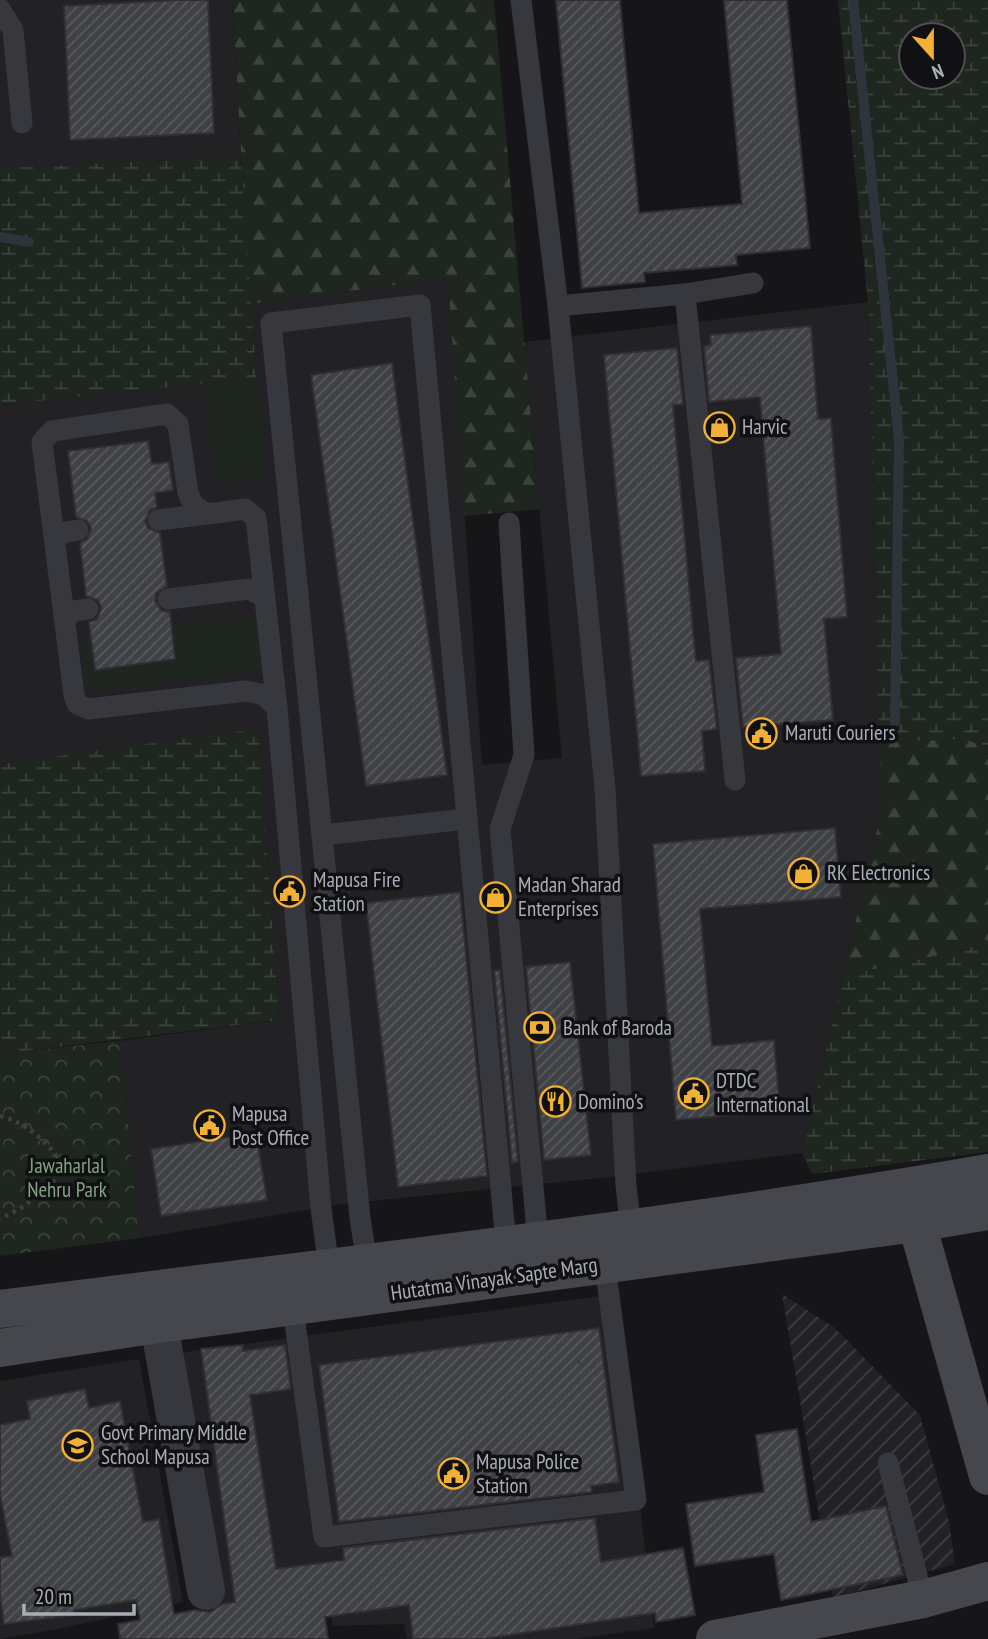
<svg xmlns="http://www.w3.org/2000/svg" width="988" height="1639" font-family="'PT Sans Narrow',sans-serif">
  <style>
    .built { fill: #222225 }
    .industrial { fill: url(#industrial-furrows) }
    .green { fill: #1e261f }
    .forest { fill: url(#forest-firs) }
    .wetland { fill: url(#wetland-marsh); fill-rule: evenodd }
    .park { fill: url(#park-crowns) }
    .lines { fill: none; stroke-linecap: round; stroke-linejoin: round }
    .stream { stroke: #2c353c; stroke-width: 10 }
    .building { fill: url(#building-hatch); stroke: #303034; stroke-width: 2 }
    .path { stroke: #3d3f44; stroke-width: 4.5; stroke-dasharray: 3.5 5; stroke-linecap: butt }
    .lane { stroke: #37383d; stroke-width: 21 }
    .street { stroke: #37383d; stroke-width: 38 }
    .secondary { stroke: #45474d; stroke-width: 38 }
    .labels { text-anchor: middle; stroke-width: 7; stroke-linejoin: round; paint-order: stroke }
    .poi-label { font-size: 21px; fill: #a8adb8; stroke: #111113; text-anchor: start }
    .park-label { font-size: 21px; fill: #7fa381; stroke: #111113 }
    .street-label { font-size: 21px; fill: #a8adb8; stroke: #111113 }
  </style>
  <defs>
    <pattern id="industrial-furrows" width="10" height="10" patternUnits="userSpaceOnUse" patternTransform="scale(1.75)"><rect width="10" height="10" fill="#222225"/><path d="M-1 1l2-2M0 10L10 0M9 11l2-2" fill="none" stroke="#3f3f43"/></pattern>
    <pattern id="forest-firs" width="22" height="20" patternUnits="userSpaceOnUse" patternTransform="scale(1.75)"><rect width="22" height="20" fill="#1e261f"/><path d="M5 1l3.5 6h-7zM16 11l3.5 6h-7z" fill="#3c433d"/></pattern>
    <pattern id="wetland-marsh" width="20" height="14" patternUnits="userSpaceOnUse" patternTransform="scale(1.75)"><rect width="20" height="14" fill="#1e261f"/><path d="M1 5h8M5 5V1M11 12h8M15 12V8" fill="none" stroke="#3c433d"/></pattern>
    <pattern id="park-crowns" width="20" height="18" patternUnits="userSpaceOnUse" patternTransform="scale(1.75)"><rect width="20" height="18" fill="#1e261f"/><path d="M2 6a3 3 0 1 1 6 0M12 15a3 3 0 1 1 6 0" fill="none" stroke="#3c433d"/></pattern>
    <pattern id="building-hatch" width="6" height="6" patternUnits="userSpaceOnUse" patternTransform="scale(1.75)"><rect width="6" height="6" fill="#404145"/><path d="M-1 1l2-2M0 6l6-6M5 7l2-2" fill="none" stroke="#595a5e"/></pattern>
  </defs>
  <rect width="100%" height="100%" fill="#161618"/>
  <!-- built -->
  <path class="built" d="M0,0h232l9,157 -241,11z
    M448,278l34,487 80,-7 -38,-416 344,-40 13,511 -79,340 -202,25 -258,26 -202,34 -21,-197 160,-21 -21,-290 -258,34v-359l255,-27 -5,-74z
    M616,1294l38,334 -79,11h-168l-3,-15 -71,2 -4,-20 -109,11 -42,-264z
    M139,1359l44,243 -125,27 -58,10v-258z"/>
  <!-- industrial -->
  <path class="industrial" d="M782,1294l53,34 85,87 29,107 6,42 -122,34z"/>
  <!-- green -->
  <path class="green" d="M256,378l10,98 -41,5 -10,-7 -9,-90z
    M253,618l7,7 6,39 -10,7 -163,19 -8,-6 -4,-42 10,-7 4,35 80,-11 -4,-33z"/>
  <!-- forest -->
  <path class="forest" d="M232,0h262l45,509 -75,7 -16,-238 -198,26z
    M967,739l21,10v189l-7,8 -138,30 38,-163 -2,-71z"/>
  <!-- wetland -->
  <path class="wetland" d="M838,0h150v749l-21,-10 -88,3 -11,-440zM911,35h42v42h-42z
    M241,157l15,221 -256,27v-237z
    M258,729l21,291 -279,34v-290z
    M988,938v214l-176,22 -10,-21 41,-177 138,-30z"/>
  <!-- park -->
  <path class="park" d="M119,1041l21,197 -140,18v-202z"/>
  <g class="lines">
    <!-- stream -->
    <path class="stream" d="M853,0l46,440 -4,282
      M0,237l29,5"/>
  </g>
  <!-- building -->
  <path class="building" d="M179,0h29l6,133 -144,7 -6,-134z
    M556,0h64l19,213 103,-9 -18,-204h63l23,248 -74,7 1,10 -93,8 1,9 -63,6z
    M811,326l7,93 13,-1 16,199 -23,2 9,101 -90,7 -7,-69 45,-4 -21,-257 -51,5 -5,-56 7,-1 -1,-10z
    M677,348l6,56 -10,1 21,237 2,19 13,-1 8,69 -15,2 3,40 -64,5 -37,-421z
    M392,363l55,412 -81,11 -55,-411z
    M148,441l4,23 17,-2 4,28 -18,3 2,14 -7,3 -5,11 3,7 12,5 7,53 -11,7 -1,8 7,10 8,1 5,47 -80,11 -6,-48 8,-3 4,-11 -3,-8 -12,-4 -6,-53 7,-4 4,-11 -4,-7 -11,-4 -8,-66z
    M835,828l6,69 -141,12 12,137 62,-6 6,71 -104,9 -23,-276z
    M460,892l27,284 -89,11 -32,-284z
    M570,962l21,193 -47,5 -18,-193z
    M500,970l18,192 -6,1 -18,-192z
    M256,1133l11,67 -106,16 -10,-67z
    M599,1328l20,154 -28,4 1,6 -253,30 -20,-157z
    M243,1345v6l42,-6 6,44 -41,6 26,174 68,-9 -1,-12 252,-30 6,44 82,-14 12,67 -39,7 -1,-9 -172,26h-70l-4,-34 -84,12 3,22h-208l-2,-15 22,-4 -4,-20 -62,10v5l-70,9 -4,-30v-37l12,-1 -12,-61v-70l30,-6 -3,-18 58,-12 4,19 31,-7 23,121 16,-3 15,95 21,-4 15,2 13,-8 12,-2 -34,-253z
    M797,1429l14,93 75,-16 17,69 -122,25 -7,-46 -79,12 -9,-62 78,-12 -8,-57z"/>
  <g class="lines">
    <!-- path -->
    <path class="path" d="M0,1116c24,6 40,20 55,38l-2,31 -32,23 -21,11
      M577,1362l12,-3"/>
    <!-- lane -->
    <path class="lane" d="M521,0l37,306 47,483 21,397 5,42
      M0,9l13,21 9,93
      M685,294l50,486
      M558,306l127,-12 68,-11
      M158,520l50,-6
      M509,523l15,232 -24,74 38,412
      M55,540l7,-7 16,-3
      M168,599l81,-10 15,8
      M65,619l9,-8 14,-2
      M277,708l-13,-13 -18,-4 -158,18 -11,-5 -3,-9 -32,-253 10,-11 115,-17 11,10 10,69 6,13 14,8 37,-5 11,9 21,190 44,500 9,68
      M323,835l143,-16
      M367,1262l-7,-44 -89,-895 149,-18 86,939
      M293,1308l31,229 312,-37 -31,-235
      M888,1463l35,136"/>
    <!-- street -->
    <path class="street" d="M159,1324l47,267"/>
    <!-- secondary -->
    <path class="secondary" d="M910,1199l78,277
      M0,1309c330,-42 661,-79 988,-136
      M0,1348l159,-24 757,-101 72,-12
      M715,1639l208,-40 65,-18"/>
  </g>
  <!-- icons -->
  <defs>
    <symbol id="shop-ring" viewBox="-11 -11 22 22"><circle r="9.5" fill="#111113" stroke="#f2b134" stroke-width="1.5"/><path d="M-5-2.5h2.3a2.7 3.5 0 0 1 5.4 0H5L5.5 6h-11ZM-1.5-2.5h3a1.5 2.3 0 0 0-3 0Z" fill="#f2b134"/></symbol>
    <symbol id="civic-ring" viewBox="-11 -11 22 22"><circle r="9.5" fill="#111113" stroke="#f2b134" stroke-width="1.5"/><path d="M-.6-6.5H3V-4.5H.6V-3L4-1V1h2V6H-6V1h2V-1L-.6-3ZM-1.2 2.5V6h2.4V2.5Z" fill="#f2b134"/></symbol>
    <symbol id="bank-ring" viewBox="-11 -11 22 22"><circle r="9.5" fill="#111113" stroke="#f2b134" stroke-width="1.5"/><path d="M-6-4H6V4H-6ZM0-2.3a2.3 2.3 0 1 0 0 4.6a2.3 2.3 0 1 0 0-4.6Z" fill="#f2b134"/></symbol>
    <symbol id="restaurant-ring" viewBox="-11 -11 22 22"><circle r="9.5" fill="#111113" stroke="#f2b134" stroke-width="1.5"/><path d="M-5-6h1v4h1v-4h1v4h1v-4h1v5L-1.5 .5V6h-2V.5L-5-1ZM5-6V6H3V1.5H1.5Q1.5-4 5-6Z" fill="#f2b134"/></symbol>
    <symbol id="school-ring" viewBox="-11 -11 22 22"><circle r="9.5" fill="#111113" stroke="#f2b134" stroke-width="1.5"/><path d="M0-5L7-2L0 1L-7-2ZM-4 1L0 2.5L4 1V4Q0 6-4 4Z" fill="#f2b134"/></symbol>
  </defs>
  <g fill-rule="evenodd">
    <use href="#shop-ring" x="702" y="410" width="35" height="35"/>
    <use href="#civic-ring" x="744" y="716" width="35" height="35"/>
    <use href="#shop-ring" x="786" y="856" width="35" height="35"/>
    <use href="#civic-ring" x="272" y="874" width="35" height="35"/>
    <use href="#shop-ring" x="478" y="880" width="35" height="35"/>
    <use href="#bank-ring" x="522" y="1010" width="35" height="35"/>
    <use href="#civic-ring" x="676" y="1076" width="35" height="35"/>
    <use href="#restaurant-ring" x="538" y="1084" width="35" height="35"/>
    <use href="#civic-ring" x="192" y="1108" width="35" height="35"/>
    <use href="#school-ring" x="60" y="1428" width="35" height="35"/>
    <use href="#civic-ring" x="436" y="1456" width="35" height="35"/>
  </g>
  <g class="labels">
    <!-- poi labels -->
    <g class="poi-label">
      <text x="742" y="434">Harvic</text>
      <text x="785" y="740">Maruti Couriers</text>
      <text x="827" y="880">RK Electronics</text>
      <text x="313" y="887">Mapusa Fire<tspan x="313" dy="24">Station</tspan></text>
      <text x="518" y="892">Madan Sharad<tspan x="518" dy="24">Enterprises</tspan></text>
      <text x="563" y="1035">Bank of Baroda</text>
      <text x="716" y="1088">DTDC<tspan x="716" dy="24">International</tspan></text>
      <text x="578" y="1109">Domino's</text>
      <text x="232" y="1121">Mapusa<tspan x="232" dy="24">Post Office</tspan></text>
      <text x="101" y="1440">Govt Primary Middle<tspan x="101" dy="24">School Mapusa</tspan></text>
      <text x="476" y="1469">Mapusa Police<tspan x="476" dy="24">Station</tspan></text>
    </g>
    <!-- park labels -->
    <g class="park-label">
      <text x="67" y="1173">Jawaharlal<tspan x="67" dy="24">Nehru Park</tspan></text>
    </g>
    <!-- street labels -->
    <g class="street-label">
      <text transform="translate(494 1279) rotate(-8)" y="7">Hutatma Vinayak Sapte Marg</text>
    </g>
  </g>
  <!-- north arrow -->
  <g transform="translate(932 56) rotate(159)"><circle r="33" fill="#111113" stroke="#4d4f55" stroke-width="2"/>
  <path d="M0-5L12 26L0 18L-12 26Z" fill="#f2b134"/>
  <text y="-10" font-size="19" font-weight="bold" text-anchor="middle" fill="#a8adb8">N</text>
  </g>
  <!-- scale -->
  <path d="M24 1604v10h110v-10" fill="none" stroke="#a8adb8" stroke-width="3.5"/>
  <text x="35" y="1604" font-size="21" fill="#a8adb8" stroke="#111113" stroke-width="5" paint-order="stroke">20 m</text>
</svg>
